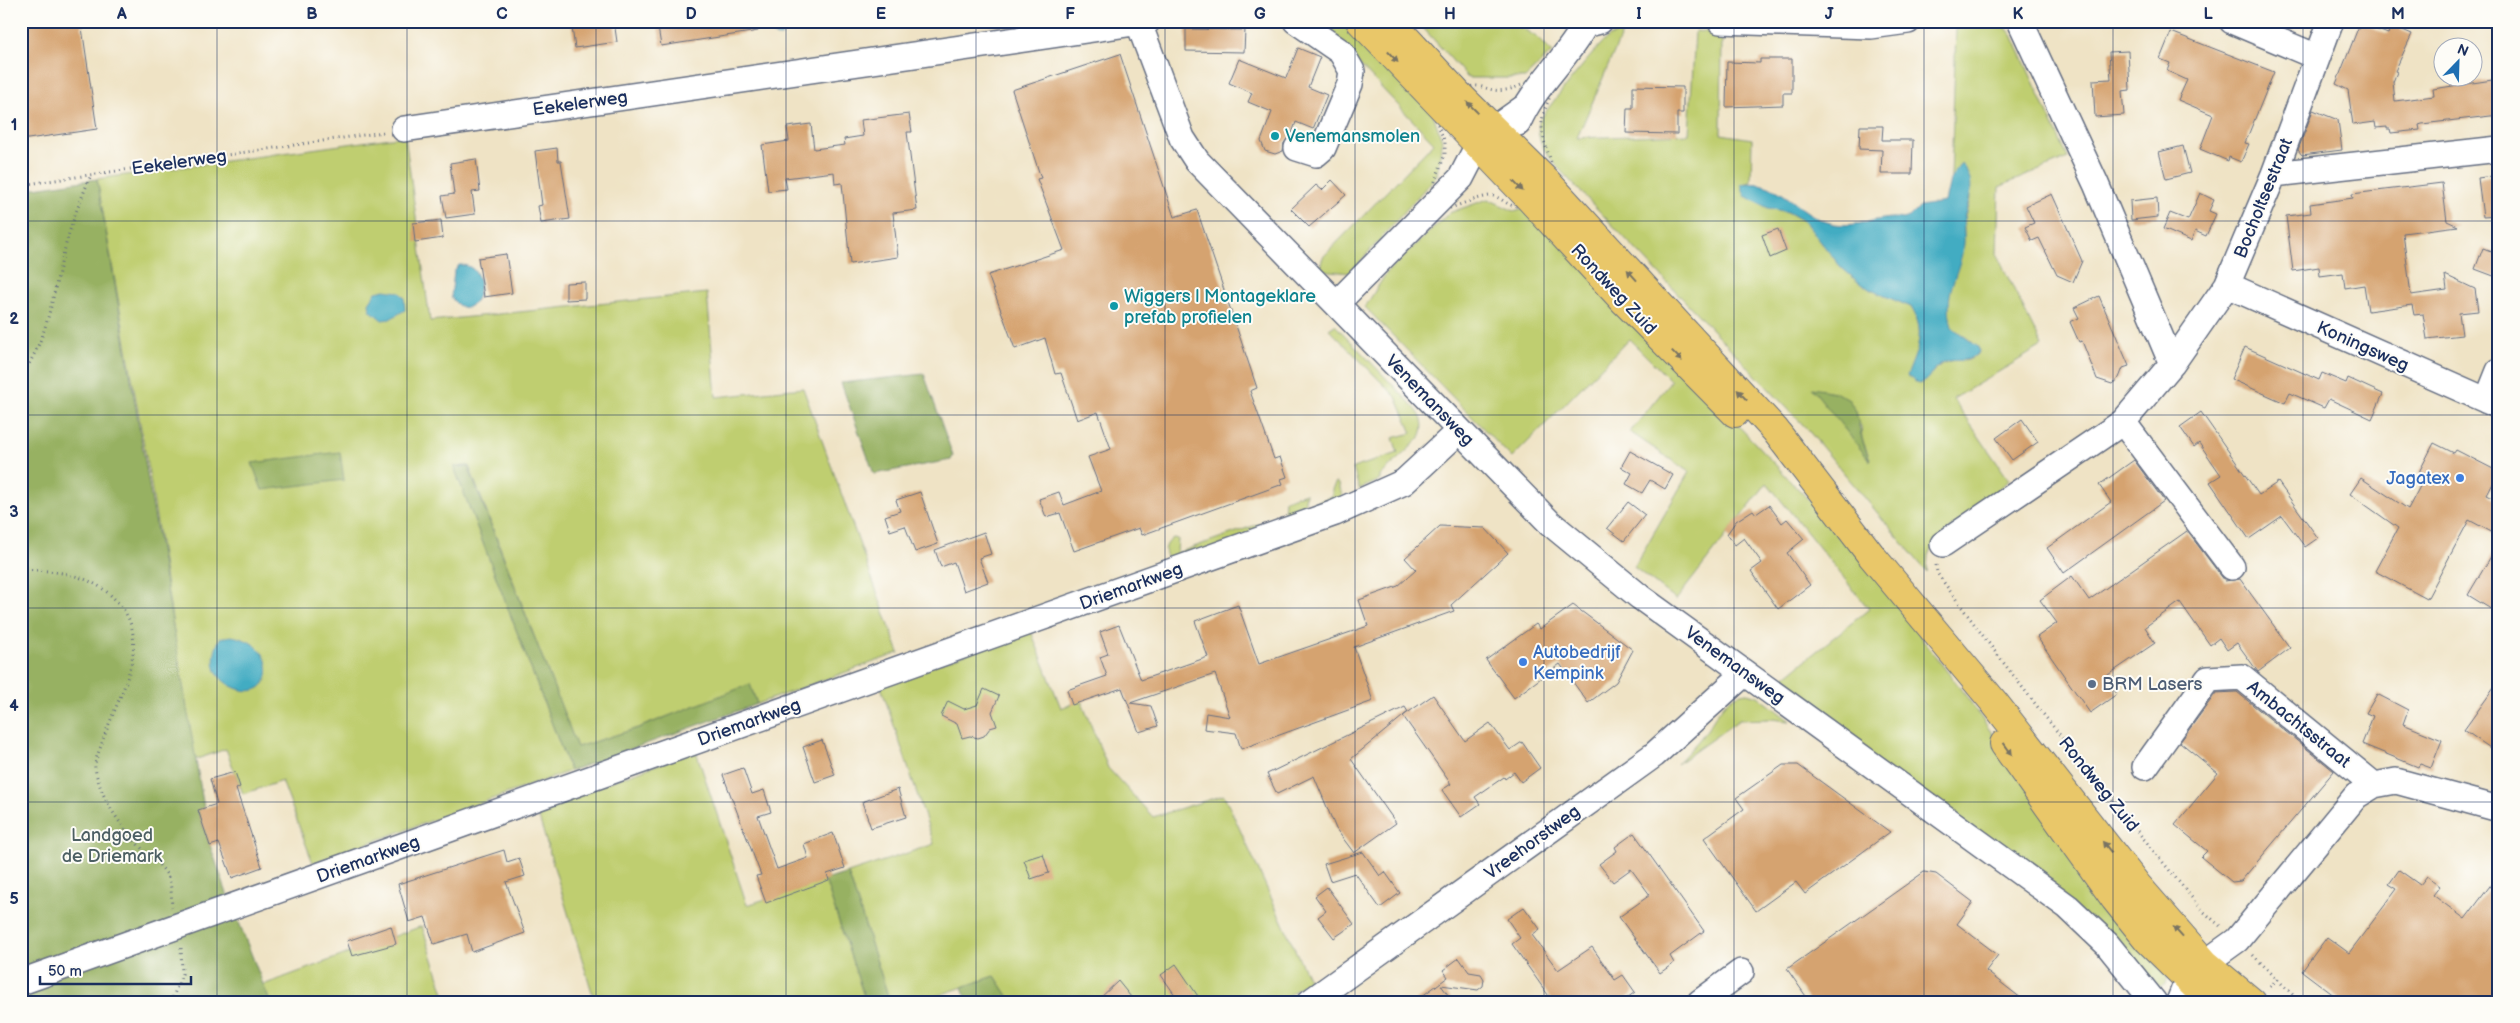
<svg xmlns="http://www.w3.org/2000/svg" width="2520" height="1023" font-family="'Balsamiq Sans',sans-serif">
  <style>
    .green { fill: #bfce70; stroke: #6d7e67; fill-rule: evenodd }
    .forest { fill: #97b162; stroke: #597060 }
    .water { fill: #42acc2; stroke: #2e6e90 }
    .building { fill: #d5a370 }
    .lines { fill: none; stroke-linecap: round; stroke-linejoin: round }
    .minor-casing { stroke: #656e82; stroke-width: 28 }
    .major-casing { stroke: #656e82; stroke-width: 30 }
    .path { stroke: #656e82; stroke-width: 3; stroke-dasharray: 1 4; stroke-linecap: butt }
    .minor { stroke: #fff; stroke-width: 25 }
    .major { stroke: #e9c769; stroke-width: 28 }
    .oneway { fill: #787363 }
    .grid { fill: none; stroke: #1b2f5e; stroke-width: 1; stroke-opacity: 0.55 }
    .culture-dot { fill: #0f9aa8; stroke: #fdfcf7; stroke-width: 2 }
    .shop-dot { fill: #3f7fe0; stroke: #fdfcf7; stroke-width: 2 }
    .service-dot { fill: #5c6f8a; stroke: #fdfcf7; stroke-width: 2 }
    .labels { text-anchor: middle; stroke-width: 4; stroke-linejoin: round; paint-order: stroke }
    .street-label { font-size: 18px; fill: #1b2f5e; stroke: #fdfcf7 }
    .culture-label { font-size: 18px; fill: #0d838f; stroke: #fdfcf7; text-anchor: start }
    .shop-label { font-size: 18px; fill: #366cbe; stroke: #fdfcf7; text-anchor: end }
    .service-label { font-size: 18px; fill: #4e5e75; stroke: #fdfcf7; text-anchor: start }
    .park-label { font-size: 18px; fill: #4c5f63; stroke: #fdfcf7 }
    .neatline { fill: none; stroke: #1b2f5e; stroke-width: 2 }
    .grid-label { font-size: 16px; text-anchor: middle; font-weight: bold; fill: #1b2f5e }
  </style>
  <rect width="100%" height="100%" fill="#fdfcf7"/>
  <filter id="ink" filterUnits="userSpaceOnUse"><feTurbulence type="fractalNoise" baseFrequency=".02" numOctaves="2"/><feDisplacementMap in="SourceGraphic" scale="10" xChannelSelector="R" yChannelSelector="G"/><feConvolveMatrix kernelMatrix="1 2 1 2 8 2 1 2 1" color-interpolation-filters="sRGB"/></filter>
  <filter id="wash" filterUnits="userSpaceOnUse"><feTurbulence type="fractalNoise" baseFrequency=".0096" numOctaves="4" result="noise"/><feDisplacementMap in="SourceGraphic" scale="20" xChannelSelector="R" yChannelSelector="G"/><feGaussianBlur stdDeviation="1.12" result="paint"/><feColorMatrix in="noise" values="0 0 0 0 0 0 0 0 0 0 0 0 0 0 0 0 0 1.4 0 .05"/><feComposite in="paint" operator="in"/></filter>
  <g filter="url(#wash)">
    <rect width="100%" height="100%" fill="#efe3c5"/>
    <!-- green -->
    <path class="green" d="M1318,21h31l83,90 10,29 -5,35 -87,98 -31,-3 4,-13 111,-114z
      M1417,21h94l27,17 14,14 -27,26h-57z
      M2001,22l11,13 56,123 -69,29 -2,68 45,91 -89,53 56,81 -70,58 -11,17 -1,17 -120,-143 -247,-259c-11,-13 -25,-28 -21,-47 2,-9 56,-73 65,-82 6,-5 14,-8 20,-12l-47,109 112,-4 6,-103 27,2 -1,101 31,5 -1,43 -10,2 30,23 17,5 16,9 37,46 16,14 14,9 40,17c13,21 9,38 0,59l13,16c7,-8 13,-17 23,-20 14,-6 17,6 32,-10l-8,-11 -20,-14 -3,-15 1,-19 15,-57v-16l6,-21 -8,-35 -11,14 5,-149zM1813,389l22,3 26,34 1,13 8,20z
      M405,136l25,185 277,-28 9,104 87,-9 96,265 -142,51 -7,-19 -112,43 -61,20 -108,-282 -15,1 116,304 -257,92 -31,-82 -39,13 -17,-45 -32,11 -43,-275 -54,-306z
      M1488,199l26,12 13,-4 55,54 261,275 126,164 157,228 41,49 -3,8 -6,3 -381,-305 92,-74 -102,-126 -91,117 -42,-33 55,-95 -59,-40 41,-51 -42,-42 -117,119 -147,-151 22,-35 62,-59z
      M1335,325l79,82c9,11 12,19 5,32l-39,37v4l-21,9 -6,-21 45,-15 -5,-15 19,-5 -16,-36 -67,-68z
      M1336,482l3,2 3,11 -3,6 -167,63c-8,-10 -10,-17 1,-26l5,1 -1,14 107,-38 1,-15 21,-7 -2,14 28,-11v-7z
      M1031,631l30,77 20,-8 27,68 45,49 71,-22 85,185 -30,22h-267l-17,-26 -76,26h-29l-42,-129 86,-29 -54,-160z
      M1747,693l11,3 32,25 -20,-2 -31,1 -62,44c10,-11 20,-21 29,-33 12,-16 18,-36 41,-38z
      M696,751l51,154 78,-25 41,122h-271l-59,-194z
      M422,926l25,76h-177l-7,-17z"/>
    <!-- forest -->
    <path class="forest" d="M97,179l107,629 -6,3 32,91 -209,75v-787z
      M924,374l29,82 -2,4 -77,14 -33,-91z
      M1812,388l23,4 14,8 7,11 6,28 8,22z
      M340,452l4,28 -82,10 -10,-27z
      M468,466l109,281 61,-19 112,-44 7,20 -187,67 -116,-304z
      M848,873l42,129h-24l-41,-122z
      M235,912l35,90h-249v-14z
      M995,976l17,26h-44l-6,-15z"/>
    <!-- water -->
    <path class="water" d="M764,21h21c2,8 1,14 -8,16l-12,-7z
      M1961,163c16,21 9,32 3,55 -2,10 2,21 -1,31 -6,31 -20,43 -11,78l26,20 1,5c-15,15 -26,3 -40,13 -8,6 -10,16 -20,19l-12,-8c10,-26 20,-43 4,-69l-40,-17 -14,-9 -16,-14 -37,-46 -16,-9 -20,-4 -23,-12 -4,-12c40,-6 56,30 89,39 26,7 52,-9 72,-4l7,-2 11,-11 25,-4 5,-22z
      M459,265c38,-1 16,68 -8,32l3,-25z
      M385,290l14,2 5,5 1,13 -15,9 -8,1 -12,-10 -1,-7 7,-11z
      M231,636c20,3 40,16 36,40 -1,4 -4,10 -8,12 -13,8 -37,-3 -43,-17 -4,-11 -1,-22 4,-33z"/>
    <g id="blocks">
      <!-- building -->
      <path class="building" d="M21,21h60l16,108 -76,11z
        M571,21h43l3,21 -42,6z
        M657,21h100l1,10 -97,15z
        M2360,23l28,11 3,-9 21,9 -17,37 2,1 -4,10 2,19 39,-5 -1,-7 66,-10v36l-77,9 -3,1 1,5 -29,3 -1,-4h-3v-2l-11,1 -1,-6 -22,3 -5,-35 -12,-6z
        M1186,29l59,1 -1,22 -58,-1z
        M2171,32l103,40 -29,71 4,1 -8,18 -12,-5 -1,4 -28,-12 13,-34 -35,-15 9,-20 -20,-9 3,-8 -10,-4z
        M1298,48l22,9 -12,30 19,8 -14,34 -17,-7 -5,14 -7,7 -1,8 -8,3 -10,-3 -4,-10 11,-29 -24,-10 4,-9 -23,-10 10,-24 47,19z
        M2128,51l2,39 -8,1 2,24 -29,2 -2,-37 18,-1 -2,-27z
        M1120,54l54,163 23,-7 60,178 -7,3 24,68 6,-2 7,20 -6,2 2,5 -141,51 -3,-7 -65,23 -14,-38 -14,4 -7,-18 20,-7 5,13 37,-14 -13,-34 23,-8 -13,-37 -21,8 -16,-47 -6,1 -10,-36 -30,11 -27,-74 76,-25 -27,-71 4,-1 -29,-88z
        M1760,59h32v34h-9v12l-57,2 1,-45 33,1z
        M1633,86l50,1v26h-6v21l-51,-1 1,-25h6z
        M2313,110l25,10 4,30 -40,5 -4,-5z
        M909,114l3,18h-5l10,78 -24,3 5,44 -48,7 -8,-81 -7,1 -1,-12 -49,6 2,11 -19,2 -6,-46 27,-4 -2,-14 24,-3 3,25 31,-4 -1,-6 19,-3 -2,-16z
        M1860,126h23l-1,14h31l-1,34h-31l1,-24 -23,-1z
        M2183,146l7,27 -24,6 -7,-27z
        M557,148l1,13h3l9,58 -29,4 -3,-17 4,-1 -7,-54z
        M476,159l4,32 -8,1 3,22 -29,4 -4,-22 12,-2 -4,-31z
        M2499,175v41l-16,1 -5,-39z
        M1332,180l14,15 -37,32 -18,-18 25,-24 6,5z
        M2442,183l5,38 11,5 -55,7 8,62 36,-5 -2,-15 30,14 3,22 -19,2 3,22 -35,4 -4,-25 -9,1 -2,-10 -44,6 -4,-26 -19,3 -2,-15 -23,3 -1,-9 -26,4 -7,-55 25,-3 -1,-9 43,-6 -1,-4z
        M2200,193l14,7 -5,11 7,3 -10,22 -11,-5 -4,10 -28,-12 7,-16 18,7z
        M2052,194l30,67 -9,21 -16,-7 -18,-37 -7,3 -7,-14 9,-4 -8,-17z
        M2157,198l1,19 -27,3 -1,-19z
        M441,220l2,18 -28,4 -2,-19z
        M1778,229l8,22 -16,7 -8,-23z
        M2483,248l16,6v24l-24,-9z
        M506,254l6,39 -28,4 -6,-39z
        M585,282v17l-19,1v-17z
        M2099,296l30,70 -6,2 -4,10 -7,6 -15,-5 -15,-38 -3,1 -9,-20 9,-4 -5,-10z
        M2245,347l74,33 3,-7 24,10 2,-5 35,16 -11,25 -43,-20 -5,9 -34,-15 -5,10 -54,-24z
        M2201,412l58,83 19,-13 40,56 -13,9 -23,-31 -33,23 -39,-57 11,-7 -22,-32 -5,4 -14,-20z
        M2022,419l16,23 -26,18 -16,-22z
        M2434,443l20,10 2,-3 43,22 -12,23 12,6v35l-30,-16 -42,79 -52,-28 23,-43 -48,-34 11,-16 47,31 18,-34 -7,-3z
        M1630,451l43,24 -8,14 -15,-9 -8,13 -16,-9 6,-11 -11,-6z
        M2134,460l30,41 -100,72 -17,-25 64,-46 -12,-17z
        M920,492l18,52 -23,8 -10,-26 -15,5 -5,-15 15,-5 -4,-11z
        M1628,502l17,13 -21,26 -17,-13z
        M1769,505l13,18 5,-4 17,20 -17,14 23,32 -32,24 -27,-38 11,-8 -18,-25 -9,7 -8,-11 9,-13 17,-11 3,4z
        M1440,526l45,2 23,25 -57,52 3,6 -100,36 19,54 -132,48 -5,-16 -32,-4 2,-16 24,4 -15,-43 -85,29 21,3 7,20 -19,6 -17,-44 -50,17 -5,-15 40,-14 -7,-19 8,-3 -8,-22 19,-7 22,55 67,-23 -13,-36 43,-16 21,59 109,-38 -9,-26 39,-14 18,-16 -11,-12z
        M2187,531l38,50 15,-2 50,69 -32,24 -21,-29 -10,7 -8,-12 -9,7 -30,-43 -35,25 10,16 -50,34 12,17 -27,19 -53,-76 20,-14 -17,-23 32,-24 17,24z
        M984,532l7,22 -12,4 9,24 -24,9 -10,-29 -13,5 -6,-17z
        M2499,543v71l-31,-19z
        M1573,605l60,45 -17,32 -28,21 -28,-39 -46,34 -28,-38 50,-36 4,5z
        M2499,681v73l-35,-24z
        M984,689l15,7 -7,16 5,14 -7,2 -6,8 -6,2 -8,-2 -8,2 -5,-14 -16,-8 7,-15 16,8 13,-4z
        M2237,692l97,79 -93,110 -9,1 -31,-25 6,-6 -32,-26 43,-52 -38,-31 36,-49z
        M2377,694l31,16 -5,14 39,16 -11,28 -11,-4 -2,3 -56,-23 11,-28 -7,-3z
        M1433,695l32,46 25,-18 20,27 12,-8 18,26 -19,14 -7,-10 -9,7 -1,-2 -29,20 5,7 -19,13 -19,-27 9,-6 -48,-68z
        M1405,707l3,5 -57,47 45,64 -42,30 -18,-24 -22,-53 -37,18 -10,-20z
        M822,740l13,35 -20,7 -12,-35z
        M1783,765h15l92,67 -85,62 -9,-12 -40,29 -52,-73 40,-29 -8,-11z
        M743,768l9,26 12,-4 7,22 -13,4 19,53 31,-11 -4,-14 29,-11 12,35 -18,6 2,6 -63,23 -10,-27 5,-1 -38,-100z
        M235,772l5,15 -4,2 26,78 -30,11 -13,-35 -9,3 -12,-36 19,-6 -7,-25z
        M898,789l8,28 -35,11 -9,-26z
        M1634,833l70,98 -34,25 4,7 -14,10 -41,-56 31,-22 -19,-26 -18,13 -14,-18 18,-13 -2,-4z
        M504,850l3,12 12,-4 6,18 -19,6 19,51 -53,19 -5,-18 -33,10 -9,-27 -16,5 -11,-38z
        M1363,852l17,24 5,-4 15,21 -20,15 -25,-35 -25,8 -6,-17z
        M1043,854l6,19 -18,6 -7,-19z
        M2399,870l21,15 7,-9 13,10 -7,9 32,24 34,-45v128h-156l-41,-31 25,-34 22,16 48,-64 -8,-5z
        M1924,872l12,2 37,28 -16,22 41,31 -12,16 40,31h-216l-23,-33z
        M1327,887l27,37 -20,14 -16,-21 8,-6 -11,-15z
        M1524,907l16,22 -8,6 26,35 34,-23 23,33 8,-5 12,17 -13,10h-69l-41,-58 8,-6 -13,-19z
        M391,926l5,18 -44,12 -5,-15z
        M1459,958l10,14 12,2 3,5 -1,7 -5,4 -37,-5 12,17h-39l34,-25 -5,-7z
        M1176,964l26,38h-22l-19,-27z
        M1118,981l17,21h-39z"/>
    </g>
  </g>
  <g filter="url(#ink)">
    <use href="#blocks" fill-opacity="0" stroke="#656e82" stroke-width="1"/>
    <g class="lines">
      <defs>
        <path id="minor" d="M1138,21l44,117 15,23 353,362 90,74 428,310 39,37 47,58
          M1296,21l45,31 11,19 -2,13 -27,64 -7,6 -19,-6
          M1720,21l151,5 37,-5
          M2020,21l76,163 76,180
          M2232,21l85,36
          M1518,123c15,-36 48,-63 67,-98l15,-4
          M404,129l744,-108
          M2274,174l225,-25
          M2227,285l272,121
          M1337,303l124,-125 17,-33 16,-16 31,-22
          M2487,401l12,-30
          M2123,422l109,145
          M1943,544l180,-122 49,-58 55,-79 47,-111 57,-153
          M2145,767l63,-88 34,-2 132,108
          M21,982l1314,-469 69,-31 55,-51
          M1310,1002l344,-247 91,-82
          M1700,1002l41,-30
          M2179,1002l9,-23 17,-16 32,-23 119,-144 18,-11 22,-4 103,28"/>
        <path id="major" d="M1360,21l170,178 95,103 110,111
          M1390,21l69,74 88,87 228,248 96,125 122,146 144,184 68,78 47,39
          M2004,744l111,155 33,41 63,62"/>
      </defs>
      <!-- minor casing -->
      <use href="#minor" class="minor-casing"/>
      <!-- major casing -->
      <use href="#major" class="major-casing"/>
      <!-- path -->
      <path class="path" d="M1555,69c-1,6 -1,12 -2,18 -3,12 -11,25 -11,37 0,34 24,37 -7,69 -5,5 -10,12 -18,13 -10,1 -18,-12 -28,-10 -23,4 -42,16 -66,19l10,-15 1,-16 11,-30v-12l-9,-22 2,-4c10,-10 24,-32 40,-30 9,2 17,6 27,4 17,-2 34,-16 50,-21z
        M21,185l363,-53
        M21,376c28,-38 32,-85 44,-128 6,-25 16,-49 26,-73
        M1936,565l1,8c83,116 174,226 265,337l18,16
        M21,569c38,2 74,5 99,36 34,41 -5,96 -18,138 -2,7 -8,18 -7,25 6,33 28,61 50,84 7,6 19,16 23,25 4,7 3,21 4,30
        M2253,955l47,47
        M2270,987l8,-9
        M171,1002l11,-28 -1,-27"/>
      <!-- minor -->
      <use href="#minor" class="minor"/>
      <!-- major -->
      <use href="#major" class="major"/>
    </g>
    <!-- one-way arrows -->
    <defs><path id="oneway-solid" d="M-6-.8H1V-3.2L6.5 0L1 3.2V.8H-6Z" transform="scale(1.25)"/></defs>
    <g class="oneway">
      <use href="#oneway-solid" transform="translate(1393 57) rotate(47)"/>
      <use href="#oneway-solid" transform="translate(1472 107) rotate(-135)"/>
      <use href="#oneway-solid" transform="translate(1518 186) rotate(46)"/>
      <use href="#oneway-solid" transform="translate(1632 275) rotate(-132)"/>
      <use href="#oneway-solid" transform="translate(1677 356) rotate(46)"/>
      <use href="#oneway-solid" transform="translate(1742 395) rotate(-133)"/>
      <use href="#oneway-solid" transform="translate(2008 749) rotate(54)"/>
      <use href="#oneway-solid" transform="translate(2107 847) rotate(-129)"/>
      <use href="#oneway-solid" transform="translate(2178 932) rotate(-132)"/>
    </g>
  </g>
  <!-- grid -->
  <path class="grid" d="M217,21v981M407,21v981M596,21v981M786,21v981M976,21v981M1165,21v981M1355,21v981M1544,21v981M1734,21v981M1924,21v981M2113,21v981M2303,21v981M21,221h2478M21,415h2478M21,608h2478M21,802h2478"/>
  <!-- markers -->
  <g class="culture-dot">
    <circle cx="1275" cy="136" r="5"/>
    <circle cx="1114" cy="306" r="5"/>
  </g>
  <g class="shop-dot">
    <circle cx="2460" cy="478" r="5"/>
    <circle cx="1523" cy="662" r="5"/>
  </g>
  <circle class="service-dot" cx="2092" cy="684" r="5"/>
  <g class="labels">
    <!-- street labels -->
    <g class="street-label">
      <text transform="translate(580 103) rotate(-8)" y="6">Eekelerweg</text>
      <text transform="translate(179 162) rotate(-8)" y="6">Eekelerweg</text>
      <text transform="translate(2263 198) rotate(-68)" y="6">Bocholtsestraat</text>
      <text transform="translate(1614 289) rotate(47)" y="6">Rondweg Zuid</text>
      <text transform="translate(2363 346) rotate(24)" y="6">Koningsweg</text>
      <text transform="translate(1430 400) rotate(46)" y="6">Venemansweg</text>
      <text transform="translate(1131 586) rotate(-20)" y="6">Driemarkweg</text>
      <text transform="translate(1735 665) rotate(36)" y="6">Venemansweg</text>
      <text transform="translate(749 722) rotate(-20)" y="6">Driemarkweg</text>
      <text transform="translate(2299 724) rotate(39)" y="6">Ambachtsstraat</text>
      <text transform="translate(2099 784) rotate(51)" y="6">Rondweg Zuid</text>
      <text transform="translate(1532 842) rotate(-36)" y="6">Vreehorstweg</text>
      <text transform="translate(368 859) rotate(-20)" y="6">Driemarkweg</text>
    </g>
    <!-- culture labels -->
    <g class="culture-label">
      <text x="1285" y="142">Venemansmolen</text>
      <text x="1124" y="302">Wiggers | Montageklare<tspan x="1124" dy="21">prefab profielen</tspan></text>
    </g>
    <!-- shop labels -->
    <g class="shop-label">
      <text x="2450" y="484">Jagatex</text>
      <text x="1533" y="658" text-anchor="start">Autobedrijf<tspan x="1533" dy="21">Kempink</tspan></text>
    </g>
    <!-- service labels -->
    <g class="service-label">
      <text x="2102" y="690">BRM Lasers</text>
    </g>
    <!-- park labels -->
    <g class="park-label">
      <text x="112" y="841">Landgoed<tspan x="112" dy="21">de Driemark</tspan></text>
    </g>
  </g>
  <!-- margin -->
  <rect width="2520" height="1023" fill="none" stroke="#fdfcf7" stroke-width="55"/>
  <!-- north arrow -->
  <g transform="translate(2458 62) rotate(23)"><circle r="24" fill="#fdfcf7" stroke="#a3aaba"/>
  <path d="M0-4L9 19L0 12L-9 19Z" fill="#1f6fb2"/>
  <text y="-8" font-size="14" font-weight="bold" text-anchor="middle" fill="#1b2f5e">N</text>
  </g>
  <!-- scale -->
  <path d="M40 976v8h151v-8" fill="none" stroke="#1b2f5e" stroke-width="2.5"/>
  <text x="48" y="976" font-size="15" fill="#1b2f5e" stroke="#fdfcf7" stroke-width="4" paint-order="stroke">50 m</text>
  <rect x="28" y="28" width="2464" height="968" class="neatline"/>
  <g class="grid-label">
    <text x="122" y="19">A</text>
    <text x="312" y="19">B</text>
    <text x="502" y="19">C</text>
    <text x="691" y="19">D</text>
    <text x="881" y="19">E</text>
    <text x="1070" y="19">F</text>
    <text x="1260" y="19">G</text>
    <text x="1450" y="19">H</text>
    <text x="1639" y="19">I</text>
    <text x="1829" y="19">J</text>
    <text x="2018" y="19">K</text>
    <text x="2208" y="19">L</text>
    <text x="2398" y="19">M</text>
    <text x="14" y="130">1</text>
    <text x="14" y="324">2</text>
    <text x="14" y="517">3</text>
    <text x="14" y="711">4</text>
    <text x="14" y="904">5</text>
  </g>
</svg>
